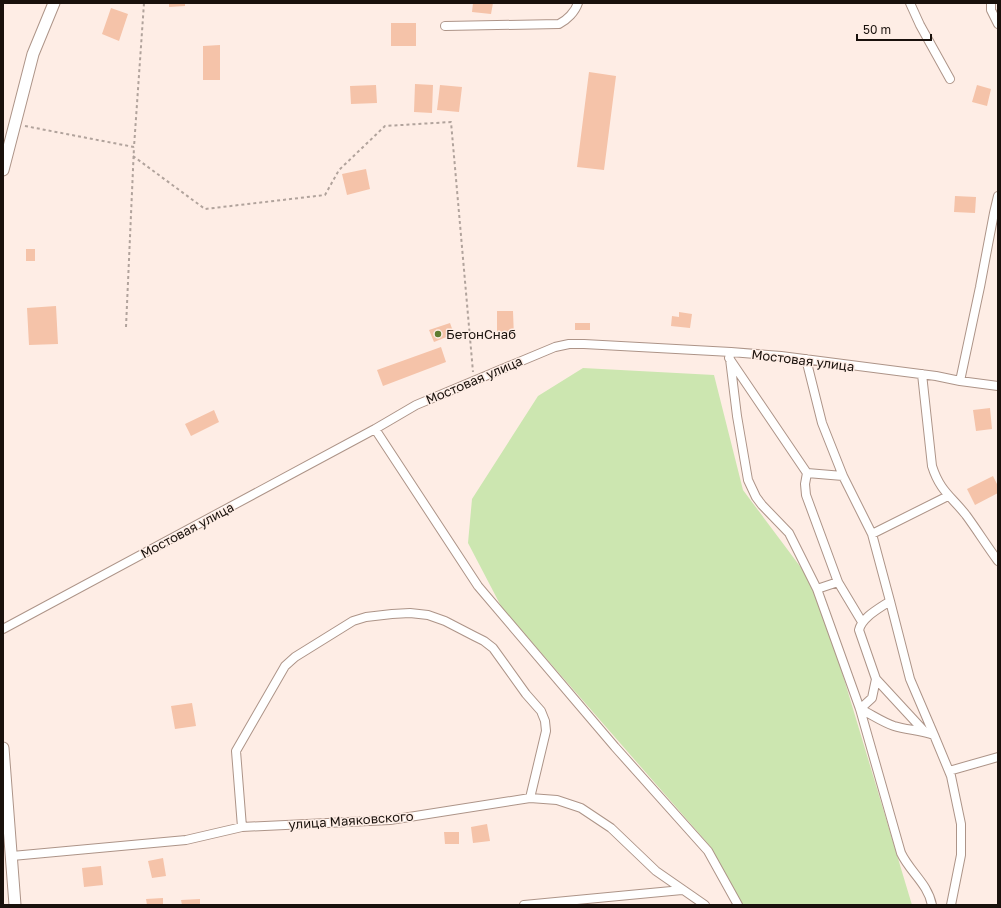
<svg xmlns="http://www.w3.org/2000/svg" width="1001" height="908" font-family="'Golos Text',sans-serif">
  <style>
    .green { fill: #cce6b0 }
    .building { fill: #f5c3a9 }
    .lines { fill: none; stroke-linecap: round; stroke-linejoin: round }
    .street-casing { stroke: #ad9488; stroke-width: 10 }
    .secondary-casing { stroke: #ad9488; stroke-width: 13 }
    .path { stroke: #b1a39c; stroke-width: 2; stroke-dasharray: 3 3; stroke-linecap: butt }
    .street { stroke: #fff; stroke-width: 8 }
    .secondary { stroke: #fff; stroke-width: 11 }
    .poi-dot { fill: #5f7c31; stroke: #feede5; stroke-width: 1.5 }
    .labels { text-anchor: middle; stroke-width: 3; stroke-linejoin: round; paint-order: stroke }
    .poi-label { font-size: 13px; fill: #19110c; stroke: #feede5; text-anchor: start }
    .street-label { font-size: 13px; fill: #19110c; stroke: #feede5 }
  </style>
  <rect width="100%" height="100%" fill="#feede5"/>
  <!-- green -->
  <path class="green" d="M583,368l131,7 29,115 74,99 95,316h-174l-28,-59 -208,-238 -34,-65 4,-44 66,-103z"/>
  <!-- building -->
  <path class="building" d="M169,3h16v3l-16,1z
    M473,3h20l-2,11 -19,-2z
    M111,8l17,6 -9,27 -17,-7z
    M391,23h25v23h-25z
    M220,45v35h-17v-34z
    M589,72l27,4 -12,94 -27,-3z
    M415,84l18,1 -1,28 -18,-1z
    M376,85l1,18 -26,1 -1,-18z
    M440,85l22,2 -3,25 -22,-2z
    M977,85l14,4 -4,17 -15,-4z
    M366,169l4,20 -23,6 -5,-21z
    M955,196l21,1 -1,16 -21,-1z
    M26,249h9v12h-9z
    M56,306l2,38 -29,1 -2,-37z
    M497,311h16l1,27h-17z
    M679,312l13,2 -2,14 -19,-2 1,-10 7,1z
    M450,323l4,11 -20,8 -5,-12z
    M575,323h15v7h-15z
    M441,347l5,15 -63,24 -6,-16z
    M990,408l2,21 -16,2 -3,-21z
    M214,410l5,12 -28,14 -6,-12z
    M993,476l5,10v7l-23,12 -8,-16z
    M192,703l4,23 -21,3 -4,-23z
    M487,824l3,17 -17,2 -2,-16z
    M444,832h15v12h-14z
    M163,858l3,18 -14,2 -4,-17z
    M101,866l2,19 -19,2 -2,-19z
    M163,898v7h-16l-1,-6z
    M200,899v6h-18l-1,-5z"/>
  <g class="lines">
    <defs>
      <path id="street" d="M910,3l10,22 30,54
        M991,3v7l7,14
        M445,26l114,-2c8,-4 16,-12 19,-21
        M731,352l-2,6 78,115 36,3 29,58 18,67
        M730,359l7,57 11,64 8,17 6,8 27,28 28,56
        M806,359l16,64 21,53
        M922,374l10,92c8,25 19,30 34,49 11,15 21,31 32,46
        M960,381l20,-94 14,-74 4,-17
        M375,429l103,157 137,161 93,104 30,54
        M807,473l-2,11 1,11 32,87
        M872,534l76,-38
        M862,622l-24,-40 -21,7 43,120 41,144c9,19 27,31 31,52
        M3,629l372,-200 41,-24 139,-58 14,-3h15l147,8 50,4 155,20 24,5 38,5
        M876,679l-17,-49c3,-13 21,-22 31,-29l20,78 24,56
        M924,731l-48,-52 -4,19 -12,11c11,5 22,13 34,17 13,4 27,4 40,9l17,41 10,48v31l-10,50
        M949,771l49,-14
        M242,827l-6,-76 49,-85 10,-9 58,-36 13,-4 26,-3 18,-1 18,2 17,6 29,15 10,5 9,7 33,46 15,17 4,10 1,10 -16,67
        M12,856l174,-16 56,-13 148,-7 140,-22 27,2 24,8 30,20 45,43 49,34
        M524,905l158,-15"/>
      <path id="secondary" d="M3,170l30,-116 21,-51
        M3,748l12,157"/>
    </defs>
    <!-- street casing -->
    <use href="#street" class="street-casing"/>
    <!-- secondary casing -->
    <use href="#secondary" class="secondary-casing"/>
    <!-- path -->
    <path class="path" d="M25,126l109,21 10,-144
      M133,156l72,53 120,-14 14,-25 46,-44 66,-4 22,250
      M126,327l8,-180"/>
    <!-- street -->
    <use href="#street" class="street"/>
    <!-- secondary -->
    <use href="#secondary" class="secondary"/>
  </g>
  <!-- markers -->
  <circle class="poi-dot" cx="438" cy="334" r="4"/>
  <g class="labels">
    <!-- poi labels -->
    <g class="poi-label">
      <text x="446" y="339">БетонСнаб</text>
    </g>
    <!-- street labels -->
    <g class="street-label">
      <text transform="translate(803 360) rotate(7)" y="5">Мостовая улица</text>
      <text transform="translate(474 380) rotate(-23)" y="5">Мостовая улица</text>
      <text transform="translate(187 530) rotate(-28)" y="5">Мостовая улица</text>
      <text transform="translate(351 820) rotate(-4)" y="5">улица Маяковского</text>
    </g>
  </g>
  <!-- border -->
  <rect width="1001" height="908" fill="none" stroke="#19110c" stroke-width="8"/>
  <!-- scale -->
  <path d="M857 34v6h74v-6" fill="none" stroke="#19110c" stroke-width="2"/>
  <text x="863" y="34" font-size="12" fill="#19110c" stroke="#feede5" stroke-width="3" paint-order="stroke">50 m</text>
</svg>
